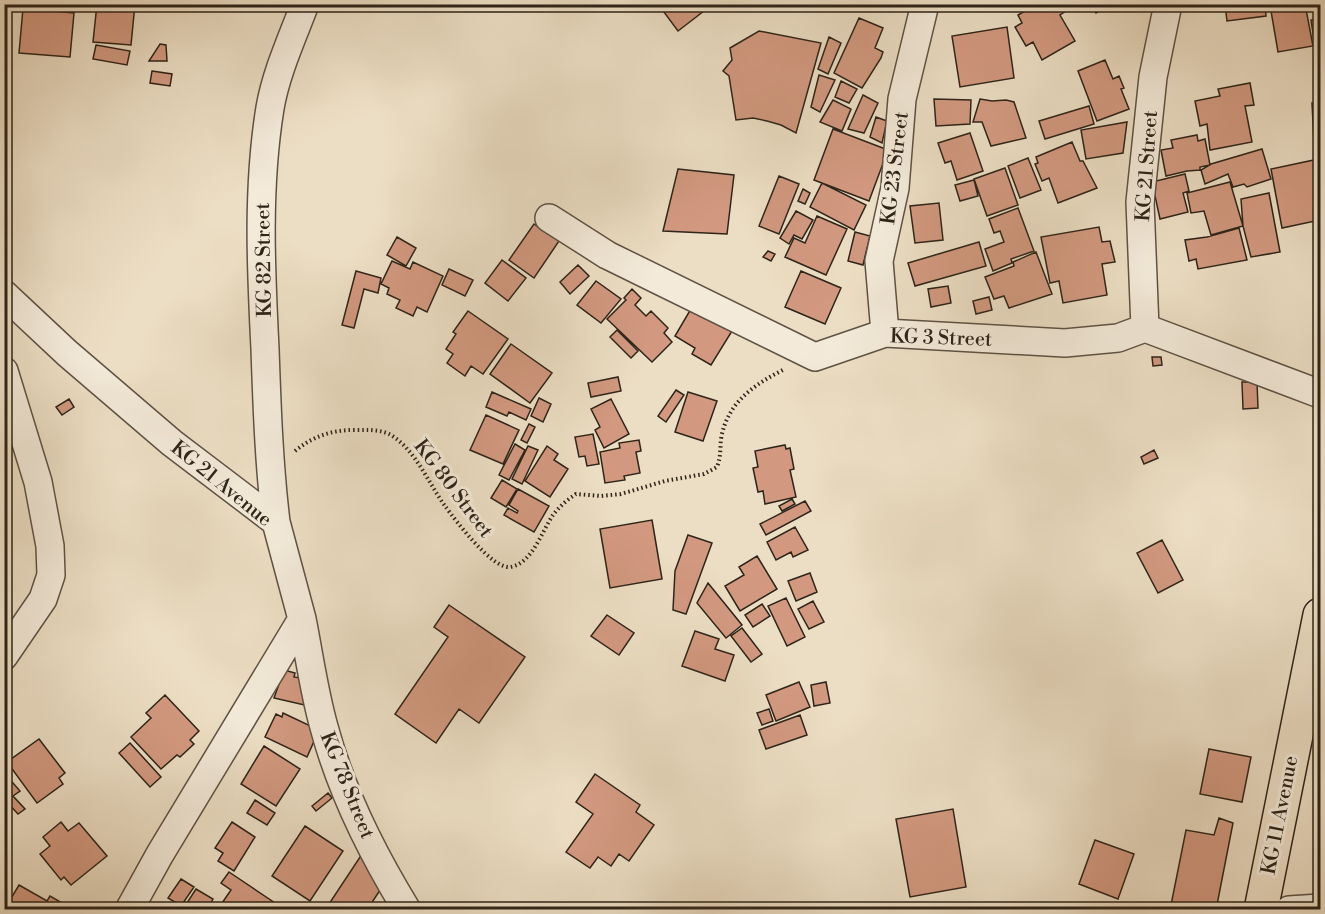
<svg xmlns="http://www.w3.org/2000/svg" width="1325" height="914" font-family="'Libre Bodoni',serif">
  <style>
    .building { fill: #d29980; stroke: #2e2419; stroke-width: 1.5 }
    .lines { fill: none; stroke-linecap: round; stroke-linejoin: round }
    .minor-casing { stroke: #5e5244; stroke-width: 30 }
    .major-casing { stroke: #2e2419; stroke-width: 36 }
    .path { stroke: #2e2419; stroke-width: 4; stroke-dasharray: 1.5 3; stroke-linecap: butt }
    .minor { stroke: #f3ead9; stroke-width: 27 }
    .major { stroke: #ecdec4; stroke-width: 33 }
    .labels { text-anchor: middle; stroke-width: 6; stroke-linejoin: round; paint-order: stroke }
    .street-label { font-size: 20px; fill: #2e2419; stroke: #f3ead9 }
  </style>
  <rect width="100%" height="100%" fill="#ecdec4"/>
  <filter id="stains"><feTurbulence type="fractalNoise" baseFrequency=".00333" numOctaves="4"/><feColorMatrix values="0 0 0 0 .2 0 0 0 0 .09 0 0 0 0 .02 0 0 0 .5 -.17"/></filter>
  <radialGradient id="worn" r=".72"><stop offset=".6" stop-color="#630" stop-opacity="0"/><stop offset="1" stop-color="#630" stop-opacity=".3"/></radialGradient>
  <!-- building -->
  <path class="building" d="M97,4h38l-4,41 -38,-3z
    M658,4h55l-35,27z
    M1037,4h25l4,7 -6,4 15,26 -33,19 -9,-18 -7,4 -11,-19 7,-4 -4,-8z
    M1092,4h21l-17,9z
    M1225,4h40l1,12 -39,5z
    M1305,4l8,42 -35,6 -7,-41z
    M23,8l51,5 -4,44 -51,-4z
    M859,18l24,10 -8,20 8,4 -2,6 -19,30 -28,-15z
    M1320,18v41l-3,1 -6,-40z
    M1007,27l7,51 -54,9 -8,-51z
    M759,31l62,12 -25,90 -15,-8 -14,-4 -14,-3 -17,2 -7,-44 -6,-5 9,-11 -2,-12z
    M829,37l12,6 -13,31 -10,-5z
    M4,42l7,1 -2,13 -5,-1z
    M160,44l6,1 1,16h-18z
    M96,45l34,6 -3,14 -34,-6z
    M1105,60l8,19 6,-3 5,12 -3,1 8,20 -32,12 -19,-50z
    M152,71l20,3 -2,12 -20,-3z
    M819,75l16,5 -15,32 -9,-5z
    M1320,79v63h-6l-2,-39h7l-1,-23z
    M841,81l16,8 -8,14 -14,-6z
    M1250,83l4,22 -9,1 7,36 -42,8 -3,-26 -7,2 -5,-25 25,-5 -2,-7z
    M863,95l15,8 -14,30 -16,-4z
    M934,99l37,1 -1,24 -34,2z
    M980,99l12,2 14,-1 8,2 12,36 -35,8 -9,-24h-9z
    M833,100l18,9 -9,22 -22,-9z
    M1089,106l5,18 -49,15 -6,-18z
    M876,117l11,4 -5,22 -12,-6z
    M1127,122l-4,31 -37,6 -5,-29z
    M833,129l55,21 -19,51 -55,-21z
    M970,133l13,38 -26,9 -6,-19 -6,2 -7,-20z
    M1197,135l1,6 7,-2 5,26 -10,2v3l-13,1 -21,5 -5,-26 12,-2 -2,-8z
    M1072,142l8,19h3l14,27 -39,15 -9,-25 -7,3 -7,-17 3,-1 -2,-6z
    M1262,149l9,30 -24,8 -3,-3 -11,3 -5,-13 -23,10 -4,-14 10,-6z
    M1028,158l13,32 -21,8 -12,-32z
    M1314,160l6,32v28l-38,8 -11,-59z
    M1005,168l13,37 -31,11 -13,-37z
    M678,169l56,6 -7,59 -64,-3z
    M1185,174l4,17 -6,2 5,19 -28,7 -8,-37z
    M779,176l20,8 -20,50 -20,-8z
    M974,180l4,16 -18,5 -5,-16z
    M1230,182l13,44 -32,9 -7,-24 -13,2 -4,-20z
    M822,183l44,22 -12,25 -44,-23z
    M803,189l7,4 -5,11 -7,-3z
    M1269,193l11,59 -29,5 -8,-31 -2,-27z
    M939,203l4,37 -28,3 -5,-37z
    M1018,208l16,43 -23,8 1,4 -19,8 -8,-22 19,-7 -4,-11 -6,2 -5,-14z
    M796,211l17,9 -11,19 -8,-4 -5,9 -9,-6z
    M817,216l30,13 -21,46 -41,-18 9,-19 11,5z
    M534,224l25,17 -25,37 -25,-18z
    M1099,227l3,15 8,-1 5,21 -13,2 5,31 -44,8 -4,-22 -9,2 -9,-46z
    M1239,228l8,32 -49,9 -2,-10 -7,2 -4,-21 22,-3z
    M855,232l15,4 -7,29 -15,-4z
    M397,237l19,11 -10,18 -19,-11z
    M979,242l7,24 -71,20 -7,-23z
    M768,251l7,3 -4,7 -8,-4z
    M1036,252l16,42 -43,14 -5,-12 -10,3 -9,-22 29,-11 -1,-4z
    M502,260l24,18 -18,23 -23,-18z
    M392,261l18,8 3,-7 30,14 -16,36 -10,-5 -4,9 -17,-8 4,-8 -13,-6 2,-6 -8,-4z
    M578,265l11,11 -19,18 -10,-12z
    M449,269l24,11 -8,16 -23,-11z
    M356,271l25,7 -3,15 -14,-4 -10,39 -12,-3z
    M801,271l40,17 -16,36 -40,-17z
    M596,281l25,18 -20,24 -24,-18z
    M948,286l3,17 -20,4 -3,-18z
    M632,289l9,9 -6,7 11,11 5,-5 17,17 -4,5 8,9 -20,20 -45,-43 19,-19 -2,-2z
    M989,297l3,13 -16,4 -3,-13z
    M692,307l40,24 -21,34 -19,-11 3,-6 -20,-12z
    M468,311l40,28 -25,35 -12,-8 -6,10 -18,-13 6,-9 -7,-5 10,-15 -3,-2z
    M617,330l21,21 -7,7 -21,-21z
    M511,344l41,29 -22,30 -40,-29z
    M1152,357h9l1,8 -9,1z
    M618,377l3,14 -30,6 -3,-14z
    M1242,382h15l1,26 -15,1z
    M676,390l8,5 -18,27 -8,-6z
    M492,392l39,17 -5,11 -17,-8 -2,4 -21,-9z
    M688,392l29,9 -14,40 -28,-9z
    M539,398l12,6 -8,18 -12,-6z
    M69,399l5,8 -12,8 -6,-8z
    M611,399l18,35 -25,14 -9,-18 5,-3 -9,-18z
    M486,415l33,15 -16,34 -33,-14z
    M529,424l6,3 -8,16 -6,-3z
    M593,434l6,30 -12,2 -2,-10 -6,1 -4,-20z
    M639,440l2,11 -5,1 4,21 -16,3 1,4 -20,3 -5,-31 20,-4 -1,-5z
    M515,444l10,6 -16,30 -10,-5z
    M785,445l1,4 4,-1 4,21 -4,1 6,27 -31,7 -2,-13 -5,1 -5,-24 5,-1 -3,-16z
    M528,446l10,4 -16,34 -10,-5z
    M547,446l11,8 -4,6 14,9 -18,28 -25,-16z
    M1154,450l4,8 -14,6 -3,-7z
    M502,480l15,9 -11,18 -15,-9z
    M518,489l31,17 -15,26 -30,-17 4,-7 9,5 1,-2 -9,-6z
    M792,499l3,5 -13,7 -3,-5z
    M805,501l6,10 -45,24 -6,-11z
    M652,520l10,59 -52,9 -10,-59z
    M795,527l13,23 -15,7 -2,-5 -15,8 -9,-18z
    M688,535l24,8 -26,71 -13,-4 2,-39z
    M1162,540l21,40 -25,13 -21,-40z
    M757,556l20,33 -37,22 -15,-25 19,-11 -5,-8z
    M810,573l7,19 -21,9 -8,-20z
    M708,583l34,42 -16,13 -29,-35z
    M786,598l19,39 -18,9 -19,-40z
    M813,601l11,21 -15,7 -11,-20z
    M762,604l8,12 -17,11 -8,-12z
    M449,605l76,52 -46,66 -20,-14 -23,34 -41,-29 53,-77 -14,-10z
    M607,615l27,18 -15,22 -28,-19z
    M742,628l20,26 -11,8 -20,-26z
    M695,631l24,8 -4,10 19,6 -9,26 -43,-15z
    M284,670l11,3 -1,4 12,2 3,27 -35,-8z
    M799,682l11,25 -34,14 -10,-26z
    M826,682l4,21 -16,3 -3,-21z
    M165,695l34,36 -9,9 4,4 -14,13 -3,-2 -16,14 -30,-32 20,-19 -5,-5z
    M769,709l4,12 -11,4 -5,-12z
    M283,713l36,17 -12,27 -42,-20 11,-23 6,3z
    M800,715l7,20 -41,14 -7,-19z
    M39,739l26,34 -6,5 4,6 -26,19 -30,-41z
    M130,743l31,34 -11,10 -31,-34z
    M264,746l36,23 -24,37 -35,-22z
    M1209,749l42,8 -9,45 -42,-8z
    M595,774l45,31 -4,7 18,13 -25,36 -10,-7 -8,12 -13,-9 -8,11 -24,-16 27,-38 -17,-12z
    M6,775l14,16 -7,5 12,13 -7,5 -14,-15z
    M328,793l4,5 -16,13 -4,-5z
    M255,800l20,13 -8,12 -20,-12z
    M953,809l13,78 -56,10 -14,-78z
    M1314,815h6v56h-5z
    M1219,818l14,5 -17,87h-46l16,-80 28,5z
    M61,822l7,9 11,-8 28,33 -36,29 -7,-8 -3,3 -21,-26 10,-8 -7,-9z
    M232,822l23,15 -21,34 -16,-10 5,-8 -8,-5z
    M305,826l38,25 -33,50 -38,-25z
    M1095,840l39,14 -16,45 -39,-15z
    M364,851l22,30 -19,29h-42z
    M229,872l46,31 -4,7h-47l-4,-4 11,-16 -10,-7z
    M181,879l13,8 -13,19 -13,-8z
    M19,885l28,16 3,-5 19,11 -2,3h-63z
    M196,889l17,10 -3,6 8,5h-27l-6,-4z"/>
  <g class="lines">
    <defs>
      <path id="minor" d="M549,218l58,37 208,102 70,-24 180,10 53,-5 27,-10 175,66
        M4,294l63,59 105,90 104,79 26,97 -142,235 -31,56
        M1145,328l-5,-126 13,-125 15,-73
        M885,333l-6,-72 16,-73 7,-89 23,-95
        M4,371l34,111 12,64 1,29 -8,24 -39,57
        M276,522c-7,-57 -9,-115 -11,-173 -4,-80 -8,-161 5,-241 6,-35 22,-70 35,-104
        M302,619c7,35 12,73 22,108 17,64 48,126 83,183
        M1289,910l31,-2"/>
      <path id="major" d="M1261,910l59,-295"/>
    </defs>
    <!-- minor casing -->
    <use href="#minor" class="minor-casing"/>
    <!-- major casing -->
    <use href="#major" class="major-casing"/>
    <!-- path -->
    <path class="path" d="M295,451c17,-14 36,-21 58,-21 13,0 25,-1 36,4 25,13 40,50 56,72 11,15 47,63 65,61 22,-3 32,-36 43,-52 6,-8 15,-16 23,-21l25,2 20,-2 44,-13 39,-7 13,-7c4,-11 3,-17 4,-28 6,-37 34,-55 64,-70"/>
    <!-- minor -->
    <use href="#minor" class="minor"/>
    <!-- major -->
    <use href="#major" class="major"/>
  </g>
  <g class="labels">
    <!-- street labels -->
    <g class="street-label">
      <text transform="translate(1146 166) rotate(-86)" y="7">KG 21 Street</text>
      <text transform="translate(894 168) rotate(-83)" y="7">KG 23 Street</text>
      <text transform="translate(263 260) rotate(-91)" y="7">KG 82 Street</text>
      <text transform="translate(941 337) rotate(2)" y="7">KG 3 Street</text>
      <text transform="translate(222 483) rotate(39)" y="7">KG 21 Avenue</text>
      <text transform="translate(454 488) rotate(53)" y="7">KG 80 Street</text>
      <text transform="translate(348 785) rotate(68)" y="7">KG 78 Street</text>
      <text transform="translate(1279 815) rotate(-79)" y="7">KG 11 Avenue</text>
    </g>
  </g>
  <!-- margin -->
  <rect width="1325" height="914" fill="none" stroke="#ecdec4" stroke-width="24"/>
  <rect x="6" y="6" width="1313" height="902" fill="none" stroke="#2e2419" stroke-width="3"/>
  <rect x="12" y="12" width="1301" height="890" fill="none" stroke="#2e2419" stroke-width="1.5"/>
  <rect width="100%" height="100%" filter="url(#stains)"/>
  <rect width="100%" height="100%" fill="url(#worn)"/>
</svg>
